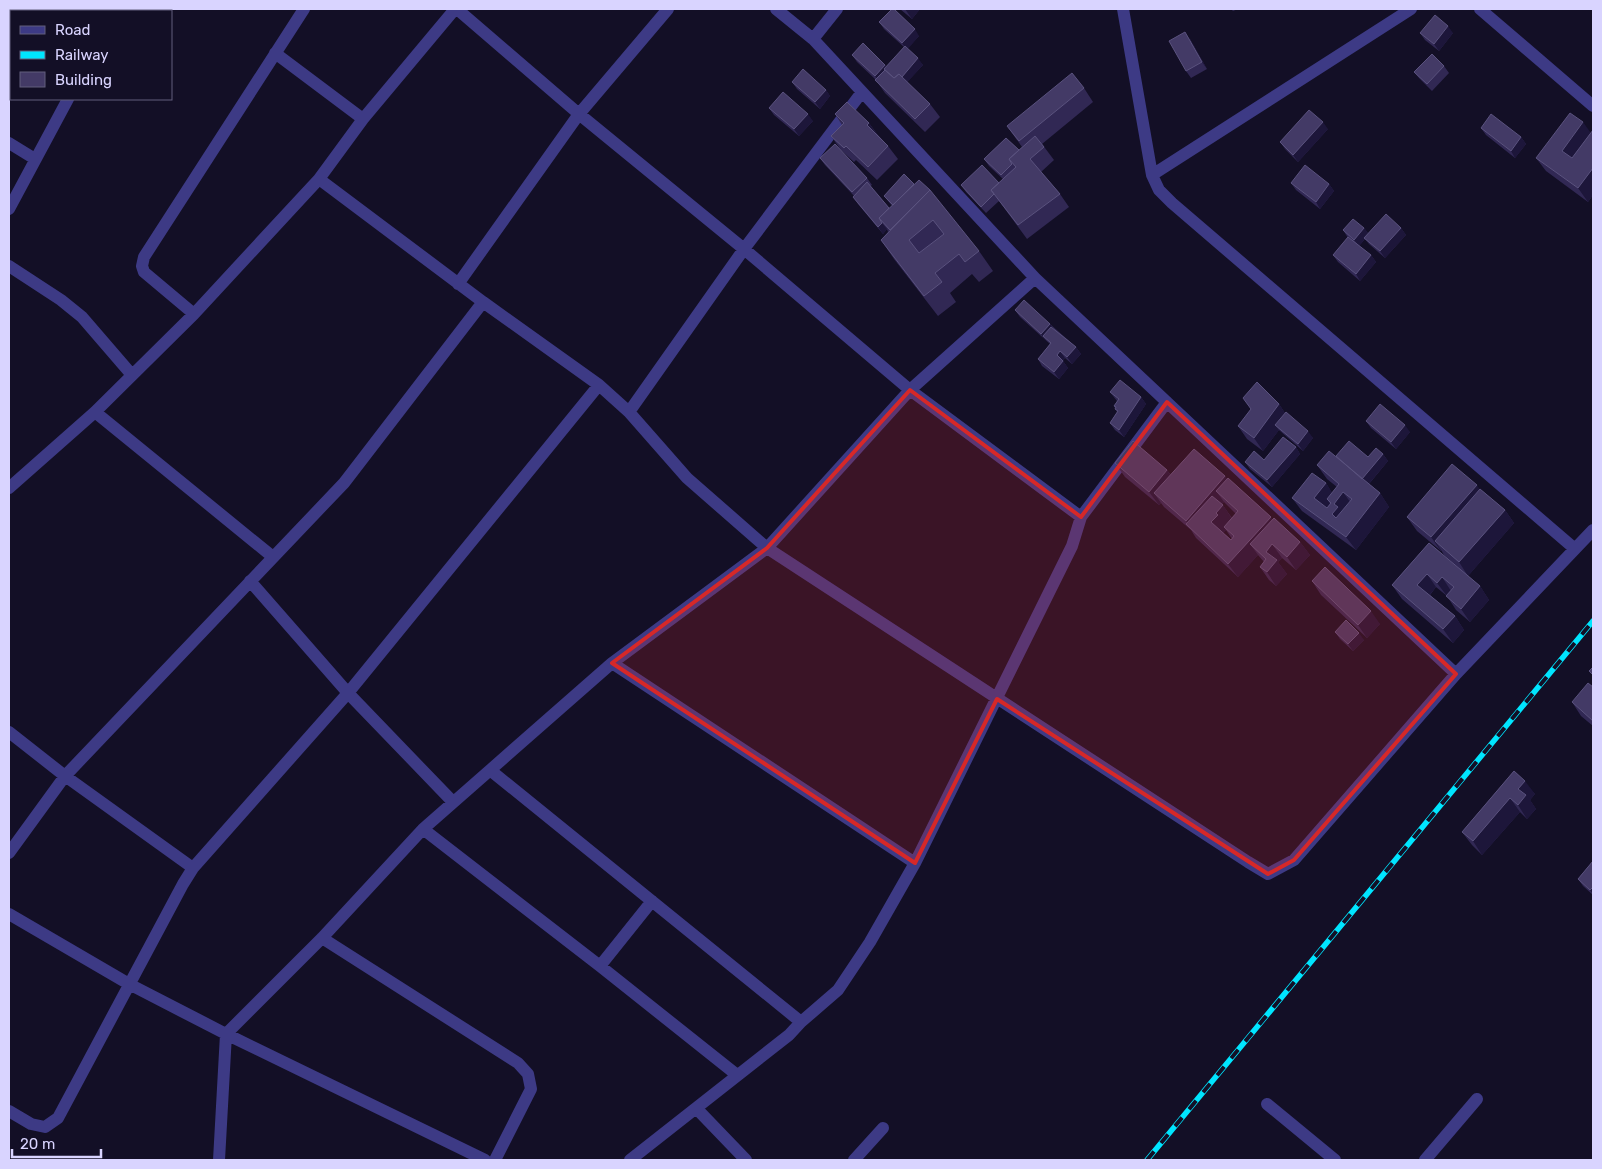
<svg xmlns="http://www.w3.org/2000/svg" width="1602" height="1169" font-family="Rubik,sans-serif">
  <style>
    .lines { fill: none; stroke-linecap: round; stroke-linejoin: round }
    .minor { stroke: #3d3a85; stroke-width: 12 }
    .rail-casing { stroke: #00e5ff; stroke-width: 5.5 }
    .rail { stroke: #130f26; stroke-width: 4; stroke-dasharray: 11; stroke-linecap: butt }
    .wall { fill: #312854; fill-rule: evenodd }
    .shaded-wall { fill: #1d163a }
    .building { fill: #433a66; stroke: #5a527e; fill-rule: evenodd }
    .marked { fill: #d62828; fill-opacity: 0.2; stroke: #d62828; stroke-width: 4; stroke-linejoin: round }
  </style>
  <rect width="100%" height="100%" fill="#130f26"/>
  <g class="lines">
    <!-- minor -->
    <path class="minor" d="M457,9l122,105 165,135 166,141 171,127
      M776,9l37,30 222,239 421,396
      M1123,9l29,166 7,15 13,13 403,346
      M1480,9l113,97
      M117,11l2,-2
      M813,39l24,-30
      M275,53l88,66
      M9,143l26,16
      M1152,175l259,-166
      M319,179l164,123 116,83 30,27 58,66 80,70 481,314 20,12 26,-14 162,-186 137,-144
      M9,209l59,-110
      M9,266l52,34 21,17 50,58
      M458,284l121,-170 89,-105
      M194,314l-50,-42 -2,-6 2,-9 160,-248
      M95,412l178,145
      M629,412l115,-163 118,-157
      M9,488l86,-76 99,-98 125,-135 44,-60 92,-110
      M250,581l98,112 105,109
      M612,663l303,200
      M9,732l56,44 128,92
      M490,770l311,252
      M423,829l177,137 137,109
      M9,853l56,-77 279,-293 139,-181
      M9,914l120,70 97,50 259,126
      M322,938l196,125 10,11 3,15 -36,71
      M600,966l52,-65
      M1267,1104l68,56
      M696,1108l50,52
      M9,1111l22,13 14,3 13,-9 125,-234 10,-16 155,-175 251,-308
      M219,1160l7,-126 96,-96 101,-109 189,-166 155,-115 143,-158 125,-112
      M630,1160l159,-125 12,-13 37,-32 32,-48 45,-79 157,-317 9,-29 86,-115
      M854,1160l29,-32
      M1425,1160l52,-61"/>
    <defs>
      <path id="rail" d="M1147,1160l446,-539"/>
    </defs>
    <!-- rail casing -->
    <use href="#rail" class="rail-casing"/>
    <!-- rail -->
    <use href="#rail" class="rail"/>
  </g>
  <!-- wall -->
  <path class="wall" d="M900,9h20l-8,10z
    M1231,9h7l-5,2z
    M879,22l40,14 -12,13 16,16 -16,17 23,22 10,13 -15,15 -40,-39 -10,-14 -18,-17 -5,-7 33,10 2,2 17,-20 -20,-18z
    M1420,33h33l-14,18 -14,-11z
    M1190,39l17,30 -16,9 -5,-7z
    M1444,66l5,7 -17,18 -13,-13 -5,-6z
    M792,82l34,8 4,6 -10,13 -23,-20z
    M1084,88l9,14 -51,42 12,16 -13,12 19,22 9,13 -42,32 -28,-38 -13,12 -20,-21 -5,-7 38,-2 4,-4 -14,-13 -5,-7 35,-9 3,-3 -15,-21z
    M769,108l44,13 -14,15 -25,-21z
    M835,114l34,9 9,12 10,11 10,13 -21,21 -21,-20 -2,2 -13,-12 -10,-14 11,-11z
    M1481,128l40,9 5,7 -11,14 -29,-23z
    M1328,129l-30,33 -13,-13 -5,-7z
    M1593,130v65l-5,7 -42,-31 -10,-13 55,-25z
    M820,158l47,20 5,7 -2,1 19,22 3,-2 -8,-10 20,-22 75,77 14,20 -14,11 -7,-8 -22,19 6,9 -18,14 -44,-57 -13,-19 7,-8 -1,-3 -4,5 -25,-30 -5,-7 1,-1 -29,-31z
    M1291,183l38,1 5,7 -14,18 -24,-19z
    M1364,228l4,5 33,-5 5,7 -21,23 -16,-14 -4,-5 -6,7 12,9 5,7 -16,19 -22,-19 -5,-7 15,-17 -5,-8z
    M1015,310l35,14 26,23 5,7 -9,10 -7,-6 -2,3 5,7 -9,11 -17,-13 -4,-7 12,-15 -30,-27z
    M1110,392l31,5 5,7 -22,33 -9,-7 -5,-7 7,-11 -3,-6 3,-5z
    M1243,398l36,6 6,9 28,25 -10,13 -24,-21 -16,21 -16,-12 -9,-13 13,-17z
    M1366,421l44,11 -14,17 -25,-21z
    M1296,447l4,7 -28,33 -22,-18 -5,-7 19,-2z
    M1383,454l5,7 -19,23 11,9 9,14 -33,43 -54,-39 -10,-13 34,-15 6,10 5,-6 -10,-8 -10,-14 20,-8h31z
    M1115,463l52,7 4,5 54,1 2,3 45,41 28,22 10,13 -14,15 -14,-12 -4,4 9,12 -11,12 -7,-6 -9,-13 4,-5 -6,-7 -20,22 -42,-39 -5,-8 -27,-23 -3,-4 -2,2 -34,-28zM1224,502l12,12 -4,4 -10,-14zM1226,530l6,9 -1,1 -8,-7z
    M1480,489l25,21 9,13 -46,53 -24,-21 -3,-5v1l-24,-20 -10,-14z
    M1429,543l51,43 9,14 -19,22 -14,-12 -9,-14 -11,-9 -6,8 25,21 9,14 -11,13 -51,-44 -10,-14z
    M1312,581l68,43 -13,14 -46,-43z
    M1335,632l29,8 -11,11 -13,-12z
    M1593,687v39l-12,-10 -9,-14z
    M1514,771l21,23 -5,6 6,9 -9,10 -7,-7 -38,43 -10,-10 -10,-13z
    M1593,861v34l-10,-9 -5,-7z"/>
  <!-- shaded-wall -->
  <path class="shaded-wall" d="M905,9h15l-8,10z
    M1448,26l5,7 -14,18 -5,-7z
    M915,29l4,7 -12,14 -5,-7z
    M1185,32l5,7 17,30 -5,-7z
    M918,58l5,7 -21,23 -4,-7z
    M885,65l5,7 -10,11 -5,-7z
    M826,90l4,6 -10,13 -5,-7z
    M808,114l5,7 -14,15 -5,-7z
    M1323,122l5,7 -30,33 -5,-7z
    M1583,122l10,14 -21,28 -10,-13z
    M869,123l10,14 -12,-12z
    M1521,137l5,7 -11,14 -4,-7z
    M1593,168v27l-5,7 -10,-14z
    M1329,184l5,7 -14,18 -4,-7z
    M882,223l5,6 -4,5 -5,-7z
    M1364,228l5,6 -10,12 -5,-6z
    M1401,228l5,7 -21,23 -5,-7z
    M1371,255l5,7 -16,19 -4,-7z
    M1050,324l5,7 -12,5 3,5 -5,-7z
    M1076,347l5,7 -9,10 -5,-7z
    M1060,351l5,7 -3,4 -5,-7z
    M1063,361l5,7 -9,11 -5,-7z
    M1141,397l5,7 -22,33 -5,-7z
    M1279,404l9,14 -13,7 4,5 -16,21 -9,-13z
    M1405,425l5,7 -14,17 -5,-7z
    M1308,431l5,7 -10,13 -5,-7z
    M1296,447l4,7 -28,33 -5,-7z
    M1383,454l5,7 -21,25 -5,-7z
    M1167,470l10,14 -23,9 7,10 -2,2 -10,-13z
    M1225,476l9,14 -18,1 8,11 -28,31 -5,-5 -5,-7z
    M1326,483l9,14 -8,2 3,5 -6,7 -10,-13z
    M1477,485l9,14 -51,42 6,9v1l-10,-14z
    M1343,492l10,14 -12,22 -9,-14 2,-10z
    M1380,493l9,14 -33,43 -10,-13z
    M1223,505l9,14 -8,8 2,3 -5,6 -10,-14 5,-9z
    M1505,510l9,13 -46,53 -9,-14z
    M1271,517l9,14 -30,13 8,11 -20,22 -10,-13z
    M1300,542l10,13 -14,15 -9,-13z
    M1272,544l10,14 -4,4 9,12 -11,12 -9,-14 -1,-20z
    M1427,574l9,13 -9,11 -10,-13z
    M1442,577l9,14 -4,5 -10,-13z
    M1480,586l9,14 -19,22 -9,-13z
    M1371,611l9,13 -13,14 -9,-13z
    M1455,616l9,14 -11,13 -10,-14z
    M1359,633l5,7 -11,11 -5,-7z
    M1525,781l10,13 -5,6 6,9 -9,10 -9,-14v-16z
    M1510,798l10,14 -38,43 -9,-14z
    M1593,887v7l-3,-4z"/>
  <!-- building -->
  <path class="building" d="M892,9h2l21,20 -13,14 -23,-21z
    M1435,15l13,11 -14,18 -14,-11z
    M1185,32l17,30 -16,9 -17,-30z
    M863,43l22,22 -10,11 -23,-21z
    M905,46l13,12 -16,19 -3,-3 -5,4 -10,-9z
    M1432,54l12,12 -17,18 -13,-12z
    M803,69l23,21 -11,12 -23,-20z
    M885,70l9,8 5,-4 31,30 -15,15 -40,-39z
    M1072,73l12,15 -65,53 -12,-15z
    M783,92l25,22 -14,15 -25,-21z
    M847,102l22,21 -2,2 21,21 -20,21 -22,-21 -2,2 -13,-12 13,-13 -9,-9z
    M1309,110l14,12 -30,33 -13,-13z
    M1570,113l13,9 -21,29 10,7 21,-28v38l-15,20 -42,-30z
    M1491,114l30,23 -10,14 -30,-23z
    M1035,136l9,11 -14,12 30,35 -42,31 -27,-35 25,-23 -7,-8z
    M1006,138l13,12 -10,9 3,5 -11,11 -17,-16z
    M835,144l32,34 -15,14 -32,-34z
    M982,165l17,18 -8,7 3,4 -13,13 -20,-22z
    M1305,165l24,19 -13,18 -25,-19z
    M904,174l10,10 -21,21 -9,-9z
    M919,180l11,10 -40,40 -11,-12z
    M867,182l22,26 -10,10 3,5 -4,4 -25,-30z
    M930,190l49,61 -14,11 -6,-8 -24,19 7,9 -18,14 -43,-56zM933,220l11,14 -25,19 -10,-13z
    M1386,214l15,14 -21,23 -16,-13z
    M1353,219l11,9 -10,12 -11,-10z
    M1348,237l23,18 -15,19 -23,-19z
    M1024,300l26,24 -9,10 -26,-24z
    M1051,327l25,20 -9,10 -7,-6 -3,4 6,6 -9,11 -16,-13 13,-16 -8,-7z
    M1120,380l21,17 -22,33 -9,-7 8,-12 -3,-2 1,-2 -2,-1 5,-7 -9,-7z
    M1257,382l22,22 -25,34 -16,-12 13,-17 -8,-11z
    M1380,404l25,21 -14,17 -25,-21z
    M1286,412l22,19 -10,13 -23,-19z
    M1283,437l13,10 -29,33 -22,-18 9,-11 10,9z
    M1133,441l34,29 -18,22 -34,-29z
    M1349,441l19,16 8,-9 7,6 -21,25 -26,-23z
    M1194,449l31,27 -39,45 -32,-28z
    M1329,451l51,42 -34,44 -54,-39 20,-25 14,10 -12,15 13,10 4,-5 -4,-4 12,-15 -22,-19zM1343,492l9,7 -16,19 -4,-4 6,-7 -4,-3z
    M1452,464l25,21 -46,52 -24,-20z
    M1228,478l43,39 -43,47 -42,-40 26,-28 11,9 -7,8 2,2 -7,7 20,18 3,-4 -10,-9 14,-16 -22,-20z
    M1480,489l25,21 -46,52 -24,-21z
    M1274,518l26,24 -13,15 -15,-13 -6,8 11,8 -10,12 -7,-5 6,-8 -16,-15z
    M1429,543l51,43 -19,23 -15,-13 8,-9 -12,-10 -5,6 -10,-9 -10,11 38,31 -12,13 -51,-44z
    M1325,567l46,44 -13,14 -46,-44z
    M1346,620l13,13 -11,11 -13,-12z
    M1593,667v8l-4,-4z
    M1588,683l5,4v34l-21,-19z
    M1514,771l11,10 -7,8 8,6 -8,10 -8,-7 -37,43 -11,-9z
    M1593,861v26l-3,3 -12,-11z"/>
  <!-- marked area -->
  <path class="marked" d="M910,390l171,127 86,-115 289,272 -162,186 -26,14 -271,-175 -82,164 -303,-200 155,-115z"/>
  <!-- border -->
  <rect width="1602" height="1169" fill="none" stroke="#d9d4ff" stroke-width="20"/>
  <!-- legend -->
  <rect x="10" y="10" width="162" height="90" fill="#130f26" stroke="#625e7d"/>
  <rect x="20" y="26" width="25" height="8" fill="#3d3a85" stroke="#625e7d"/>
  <text x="55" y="35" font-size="15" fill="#d9d4ff">Road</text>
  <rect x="20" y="51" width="25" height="8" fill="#00e5ff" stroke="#625e7d"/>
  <text x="55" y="60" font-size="15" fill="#d9d4ff">Railway</text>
  <rect x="20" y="72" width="25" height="15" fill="#433a66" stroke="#625e7d"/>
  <text x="55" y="85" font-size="15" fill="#d9d4ff">Building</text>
  <!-- scale -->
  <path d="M12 1149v8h89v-8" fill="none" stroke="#d9d4ff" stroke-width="2.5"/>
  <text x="20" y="1149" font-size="15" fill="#d9d4ff" stroke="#130f26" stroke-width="4" paint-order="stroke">20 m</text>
</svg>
